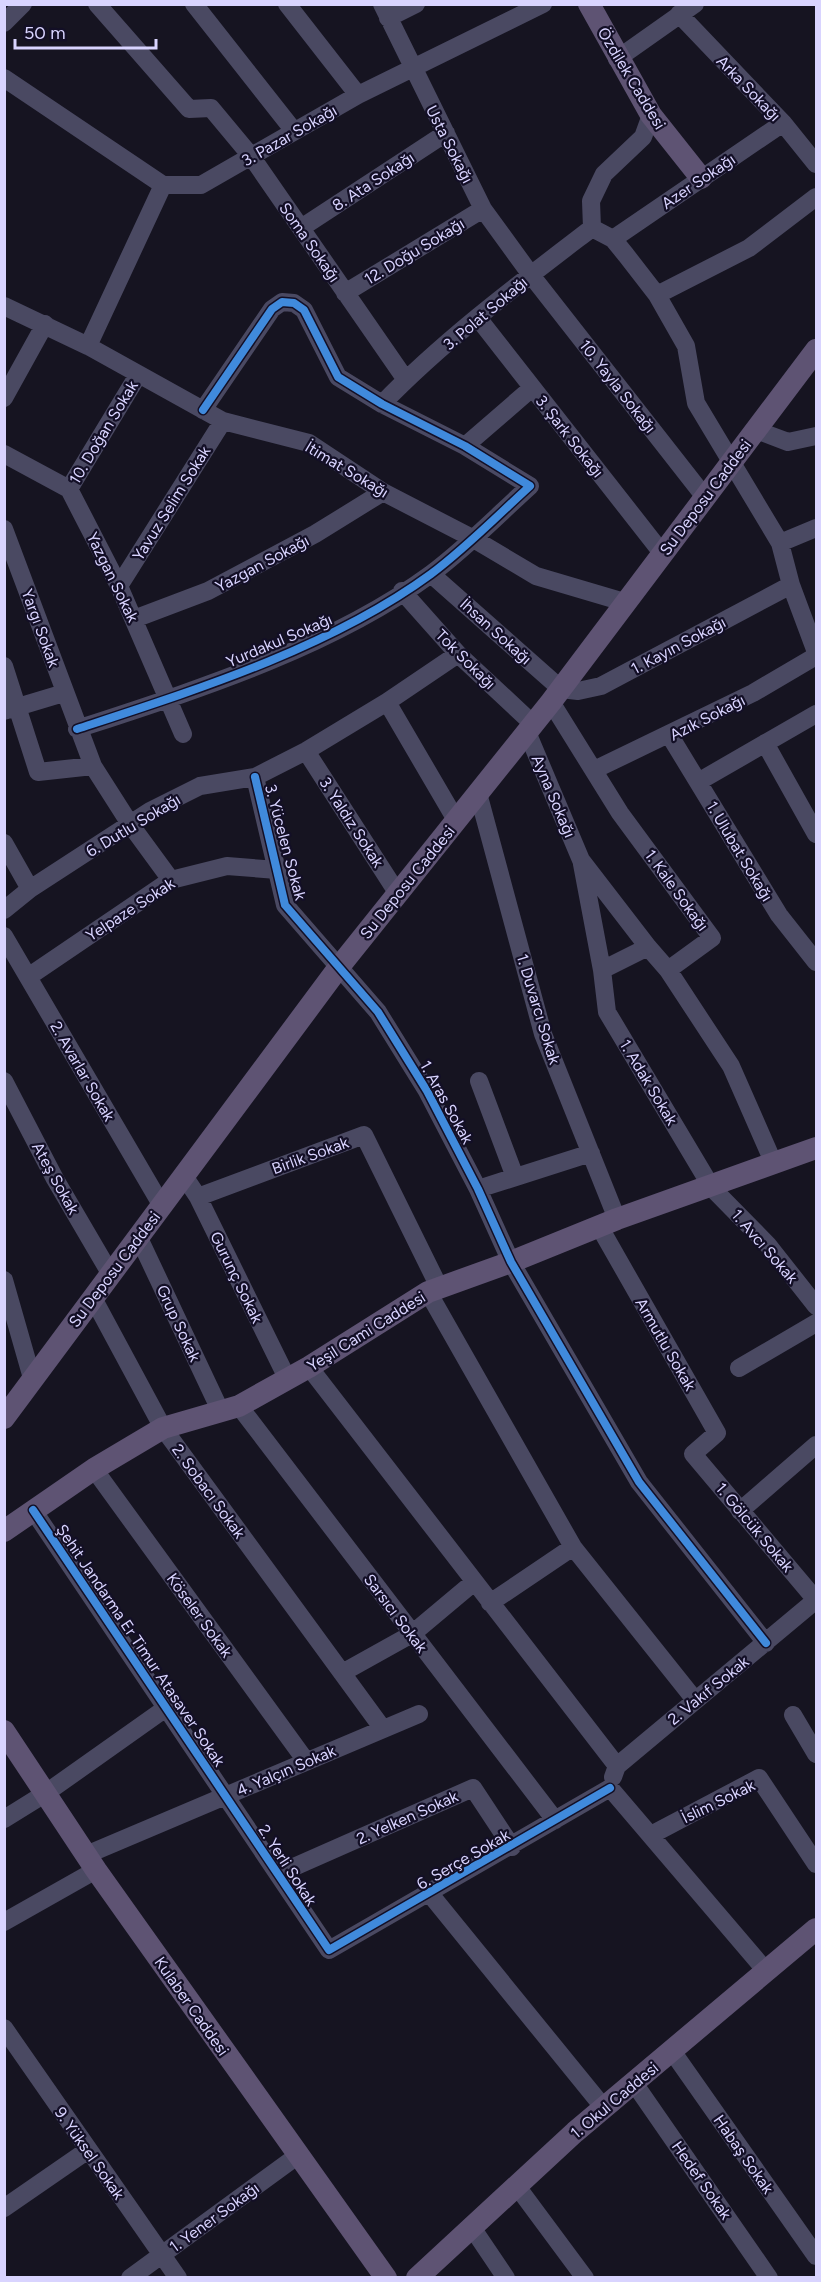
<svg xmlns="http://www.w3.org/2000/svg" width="821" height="2282" font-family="Figtree,sans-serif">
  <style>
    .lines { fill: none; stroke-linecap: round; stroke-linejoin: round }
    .minor { stroke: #4a4962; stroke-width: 18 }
    .major { stroke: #5e5373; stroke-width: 22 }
    .cycleway-casing { stroke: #130f26; stroke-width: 11 }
    .cycleway { stroke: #408adc; stroke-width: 8 }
    .labels { text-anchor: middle; stroke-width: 4.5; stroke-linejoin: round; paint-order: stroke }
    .street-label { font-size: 16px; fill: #d9d4ff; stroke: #130f26 }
  </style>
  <rect width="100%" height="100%" fill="#161421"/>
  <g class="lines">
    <!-- minor -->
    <path class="minor" d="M97,4l92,105 22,-1 40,48 155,224
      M194,4l100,127
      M287,4l71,91
      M382,4l101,205 48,66 173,221
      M679,14l104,109 33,41
      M388,18l28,-14
      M4,23l19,-19
      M617,59l78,-55
      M4,78l159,107
      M651,115l-8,22 -39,37 -13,27 1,27 21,11 13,16 31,40 29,51 10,57 84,140 11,42 25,67
      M163,185h38l157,-90 185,-91
      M301,228l145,-95
      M613,239l170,-116
      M345,293l138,-84
      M657,295l92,-47 67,-51
      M4,306l84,40 135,75 86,22 74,49 89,46 64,38 88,26
      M478,318l184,235
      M88,346l75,-161
      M4,398l41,-74
      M382,404c63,-65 138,-121 210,-176
      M756,430l32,12 28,-6
      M465,446l67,-58
      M4,454l65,35 50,97 64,148
      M69,489l69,-114
      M4,529l89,237
      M780,543l36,-15
      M431,574l130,115 17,2 23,-5 190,-101
      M119,586l104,-165
      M402,591l56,63 75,70
      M134,619l74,-28 107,-57 68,-42
      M4,666l34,106 55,-6 37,58 41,56
      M387,702l69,118
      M551,702l69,111 92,125 -44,32 63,96 43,98
      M4,711l60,-18
      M77,729c119,-39 253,-81 354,-155 35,-26 67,-59 99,-88l-65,-40 -83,-42 -44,-27 -34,-67 -10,-7 -12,-1 -10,7 -69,101
      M527,732l54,128 67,87
      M670,736l109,179 37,47
      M765,743l51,91
      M306,751l92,143
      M594,770l159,-77 63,-37
      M255,777l30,128 93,107 49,79 51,98 33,73 128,220 127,161
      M698,782l118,-68
      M478,793l65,241 74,185
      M4,843l26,46
      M582,864l20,106 46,-23 20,23
      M4,910l26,-21 120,-78 50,-25 55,-9 51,-26 81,-49 71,-48
      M4,936l158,270
      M602,970l5,42 105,176 56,57 48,61
      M28,977l143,-97 56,-14 50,4
      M4,1081l51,98 55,94
      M479,1081l36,96
      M184,1176l14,21 90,183
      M478,1189l113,-36
      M198,1197l166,-62 75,152
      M599,1226l118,207 -24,21 123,146
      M138,1236l82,174
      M4,1280l28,98
      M428,1292l145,255 122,153
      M93,1298l70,130 220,301
      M309,1367l308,399
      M739,1368l77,-45
      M239,1406l316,414
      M94,1469l212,292
      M33,1510l296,440 281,-162
      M740,1511l76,-66
      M490,1603l83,-56
      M342,1673l70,-39 62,-52
      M793,1715l23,39
      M613,1777l4,-11 199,-166
      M610,1788l156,183
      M4,1819l42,-26 120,-85
      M651,1835l108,-57 57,86
      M86,1855l333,-141
      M278,1874l195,-86 39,59
      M430,1894l174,214
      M4,1922l92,-52
      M4,2028l174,250
      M672,2051l144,205
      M634,2083l135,195
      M516,2185l69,93
      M4,2208l84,-58
      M471,2226l35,52
      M130,2278l167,-122"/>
    <!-- major -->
    <path class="major" d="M589,4l62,111 50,63
      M4,1418l335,-451 212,-265 265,-352
      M4,1531l90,-62 69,-41 76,-22 70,-39 119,-75 83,-30 106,-43 199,-71
      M4,1731l92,139 290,408
      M417,2278l158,-146 241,-203"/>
    <defs>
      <path id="cycleway" d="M77,729c119,-39 253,-81 354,-155 35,-26 67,-59 99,-88l-65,-40 -83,-42 -44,-27 -34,-67 -10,-7 -12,-1 -10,7 -69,101
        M255,777l30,128 93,107 49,79 51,98 33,73 128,220 127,161
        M33,1510l296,440 281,-162"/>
    </defs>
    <!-- cycleway casing -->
    <use href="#cycleway" class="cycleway-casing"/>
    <!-- cycleway -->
    <use href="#cycleway" class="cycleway"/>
  </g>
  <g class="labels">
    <!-- street labels -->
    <g class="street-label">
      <text transform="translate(632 78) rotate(59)" y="6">Özdilek Caddesi</text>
      <text transform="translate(749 88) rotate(46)" y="6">Arka Sokağı</text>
      <text transform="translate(289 135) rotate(-30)" y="6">3. Pazar Sokağı</text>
      <text transform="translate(450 144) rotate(63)" y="6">Usta Sokağı</text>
      <text transform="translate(373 181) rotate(-33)" y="6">8. Ata Sokağı</text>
      <text transform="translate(698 181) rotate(-34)" y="6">Azer Sokağı</text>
      <text transform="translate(310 242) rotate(55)" y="6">Soma Sokağı</text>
      <text transform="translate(414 251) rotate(-31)" y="6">12. Doğu Sokağı</text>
      <text transform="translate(485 313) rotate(-40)" y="6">3. Polat Sokağı</text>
      <text transform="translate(618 386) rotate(52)" y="6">10. Yayla Sokağı</text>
      <text transform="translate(103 432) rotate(-59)" y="6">10. Doğan Sokak</text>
      <text transform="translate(570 436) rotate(52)" y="6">3. Şark Sokağı</text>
      <text transform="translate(347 469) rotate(31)" y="6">İtimat Sokağı</text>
      <text transform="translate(705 497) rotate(-53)" y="6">Su Deposu Caddesi</text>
      <text transform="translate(171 503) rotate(-58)" y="6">Yavuz Selim Sokak</text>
      <text transform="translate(262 563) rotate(-28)" y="6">Yazgan Sokağı</text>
      <text transform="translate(113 577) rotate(64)" y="6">Yazgan Sokak</text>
      <text transform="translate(41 628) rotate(70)" y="6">Yargı Sokak</text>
      <text transform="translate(496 631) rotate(42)" y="6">İhsan Sokağı</text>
      <text transform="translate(279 640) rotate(-23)" y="6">Yurdakul Sokağı</text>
      <text transform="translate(678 645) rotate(-28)" y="6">1. Kayın Sokağı</text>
      <text transform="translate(466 659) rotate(45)" y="6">Tok Sokağı</text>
      <text transform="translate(707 717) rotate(-27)" y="6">Azık Sokağı</text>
      <text transform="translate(554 796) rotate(67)" y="6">Ayna Sokağı</text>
      <text transform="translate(352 822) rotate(57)" y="6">3. Yaldız Sokak</text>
      <text transform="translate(133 825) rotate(-31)" y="6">6. Dutlu Sokağı</text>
      <text transform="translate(286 842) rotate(75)" y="6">3. Yücelen Sokak</text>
      <text transform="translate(740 851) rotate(59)" y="6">1. Ulubat Sokağı</text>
      <text transform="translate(407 882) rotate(-51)" y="6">Su Deposu Caddesi</text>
      <text transform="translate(677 890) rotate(54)" y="6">1. Kale Sokağı</text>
      <text transform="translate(130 909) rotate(-33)" y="6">Yelpaze Sokak</text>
      <text transform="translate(539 1009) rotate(73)" y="6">1. Duvarcı Sokak</text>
      <text transform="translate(83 1071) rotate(60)" y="6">2. Avarlar Sokak</text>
      <text transform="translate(649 1082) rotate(59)" y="6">1. Adak Sokak</text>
      <text transform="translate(447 1102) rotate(61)" y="6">1. Aras Sokak</text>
      <text transform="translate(310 1155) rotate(-20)" y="6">Birlik Sokak</text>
      <text transform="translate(56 1178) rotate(61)" y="6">Ateş Sokak</text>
      <text transform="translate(765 1246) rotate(49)" y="6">1. Avcı Sokak</text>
      <text transform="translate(114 1269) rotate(-53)" y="6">Su Deposu Caddesi</text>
      <text transform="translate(237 1277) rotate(64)" y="6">Gurunç Sokak</text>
      <text transform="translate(179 1323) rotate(65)" y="6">Grup Sokak</text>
      <text transform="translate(366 1331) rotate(-32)" y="6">Yeşil Cami Caddesi</text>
      <text transform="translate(666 1344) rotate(60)" y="6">Armutlu Sokak</text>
      <text transform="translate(209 1491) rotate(54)" y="6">2. Sobacı Sokak</text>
      <text transform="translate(755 1527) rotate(50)" y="6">1. Gölcük Sokak</text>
      <text transform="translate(396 1613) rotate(53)" y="6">Sarsıcı Sokak</text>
      <text transform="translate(200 1615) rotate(54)" y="6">Köseler Sokak</text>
      <text transform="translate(141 1645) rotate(56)" y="6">Şehit Jandarma Er Timur Atasaver Sokak</text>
      <text transform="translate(708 1690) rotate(-39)" y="6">2. Vakıf Sokak</text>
      <text transform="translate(286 1770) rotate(-23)" y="6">4. Yalçın Sokak</text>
      <text transform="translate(718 1801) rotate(-26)" y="6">İslim Sokak</text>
      <text transform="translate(407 1817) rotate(-24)" y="6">2. Yelken Sokak</text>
      <text transform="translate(463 1859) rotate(-30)" y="6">6. Serçe Sokak</text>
      <text transform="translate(288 1865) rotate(57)" y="6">2. Yerli Sokak</text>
      <text transform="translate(192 2006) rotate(55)" y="6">Kulaber Caddesi</text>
      <text transform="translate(614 2100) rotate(-40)" y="6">1. Okul Caddesi</text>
      <text transform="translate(90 2153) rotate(55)" y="6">9. Yüksel Sokak</text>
      <text transform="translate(744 2154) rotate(55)" y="6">Habaş Sokak</text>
      <text transform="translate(702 2180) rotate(55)" y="6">Hedef Sokak</text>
      <text transform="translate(214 2217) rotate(-36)" y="6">1. Yener Sokağı</text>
    </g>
  </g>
  <!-- border -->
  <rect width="821" height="2282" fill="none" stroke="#d9d4ff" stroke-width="12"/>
  <!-- scale -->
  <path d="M15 39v9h141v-9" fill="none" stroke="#d9d4ff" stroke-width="3"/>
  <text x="24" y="39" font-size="18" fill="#d9d4ff" stroke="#130f26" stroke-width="4.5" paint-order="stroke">50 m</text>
</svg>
